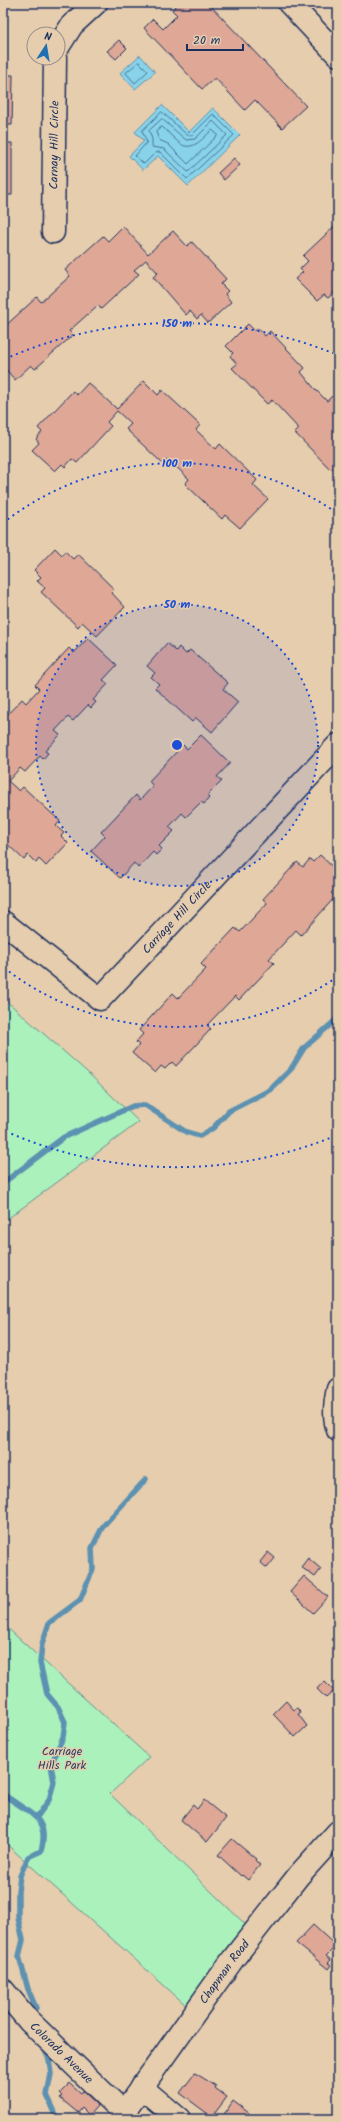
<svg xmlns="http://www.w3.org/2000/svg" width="341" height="2122" font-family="Kalam,sans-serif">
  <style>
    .green { fill: #abf1bc; stroke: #63908d }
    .water { fill: #88d3e9; stroke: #5c91b1 }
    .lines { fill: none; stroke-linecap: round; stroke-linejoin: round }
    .shore { stroke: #477196; stroke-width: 1 }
    .stream { stroke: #5c91b1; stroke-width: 5.5 }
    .building { fill: #dea796; stroke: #1b2f5e }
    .minor-casing { stroke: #1b2f5e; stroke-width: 25 }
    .minor { stroke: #e6cdae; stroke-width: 22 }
    .ring { fill: none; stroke: #1d4ed8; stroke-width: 2; stroke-dasharray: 2 4 }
    .labels { text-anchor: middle; stroke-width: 3; stroke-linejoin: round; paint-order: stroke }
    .street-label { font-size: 12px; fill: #1b2f5e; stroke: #e6cdae }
    .park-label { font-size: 12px; fill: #294267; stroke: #e6cdae }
    .centre { fill: #1d4ed8; stroke: #e6cdae; stroke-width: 2 }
    .ring-label { font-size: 12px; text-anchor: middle; font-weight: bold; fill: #1d4ed8; stroke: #e6cdae; stroke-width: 3; stroke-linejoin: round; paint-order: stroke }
  </style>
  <rect width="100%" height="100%" fill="#e6cdae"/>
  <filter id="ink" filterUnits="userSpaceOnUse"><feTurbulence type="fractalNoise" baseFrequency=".025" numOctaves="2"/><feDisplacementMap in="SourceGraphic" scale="8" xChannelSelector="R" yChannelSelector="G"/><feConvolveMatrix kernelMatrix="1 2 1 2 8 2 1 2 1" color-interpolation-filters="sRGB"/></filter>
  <g filter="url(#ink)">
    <!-- green -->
    <path class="green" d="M3,998l83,73 53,51 -136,100z
      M3,1624l146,133 -39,37 137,132 -60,80 -184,-165z"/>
    <!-- water -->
    <path class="water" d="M140,55l15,17 -20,17 -15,-16z
      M162,105l27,27 24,-24 27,27 -52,51 -30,-30 -15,14 -14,-14 15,-15 -9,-9z"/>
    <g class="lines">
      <!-- shore -->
      <path class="shore" d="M139,62l9,9 -13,12 -9,-10z
        M162,112l25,23h5l21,-21 21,21 -47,44 -27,-27 -5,1 -11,11 -9,-8 12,-14 -5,-11z
        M162,119l24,21 9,-1 18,-18 14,14 -39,37 -24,-23 -12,-2v-8l-3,-8z
        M162,127c5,3 9,9 14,13 14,15 25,0 36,-10l6,5 -30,29 -20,-20 -9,-4 -3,-8z"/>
      <!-- stream -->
      <path class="stream" d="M3,1183l61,-46 69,-31 12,-1 41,27 14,4 13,-8 16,-17 41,-21 21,-21 13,-21 34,-30
        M3,1794c23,18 48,22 38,57l-13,6 -8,19 -2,15v27l5,22 -4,16 9,33 8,19
        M37,1817l12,-17 5,-18 -3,-17 12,-28 2,-15 -7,-15 -11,-13 -7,-31 2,-19 7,-21 31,-23 13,-31 -1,-21 11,-22 43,-47
        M43,2046l6,13 2,15 -4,21 11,24"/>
    </g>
    <!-- building -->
    <path class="building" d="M179,3h29l98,103 -24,22 -27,-28 -10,10 -30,-32 -13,11 -58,-61 9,-9 10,10 14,-14 -5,-5z
      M119,40l8,8 -11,11 -9,-8z
      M3,54h2v21h8l-1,50h-6v18h6v52h-6v20h-3z
      M234,158l6,7 -16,15 -6,-7z
      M338,223v68l-1,-1 -9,8 -4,-3 -7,6 -22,-22 8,-7 -3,-3 8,-8 -5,-5z
      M123,226l25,28 25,-23 14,15 5,-4 34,37 -5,5 7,7 -3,3 6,8 -23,21 -7,-8 -4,4 -7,-8 -4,4 -33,-38 5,-4 -12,-13 -12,10 5,4 -38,35 -3,-4 -29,26 4,4 -38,34 -4,-4 -16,15 -12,-14v-38l34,-31 4,5 29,-26 -5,-6 38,-34 5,5z
      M248,324l7,7 3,-3 7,8 5,-5 35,37 -4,4 13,16 13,13 5,-5 6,6v67l-3,-3 -4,4 -36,-37 4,-4 -27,-29 -5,4 -35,-36 5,-4 -7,-8 3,-3 -7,-7z
      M144,381l14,14 4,-5 38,35 -4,5 20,19 4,-5 37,36 -4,5 15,14 -28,29 -15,-13 -3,4 -37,-35 4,-5 -21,-20 -5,5 -37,-35 5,-5 -14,-13 -10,11 4,4 -34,37 -5,-4 -7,8 -3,-3 -7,7 -23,-21 7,-7 -3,-4 6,-7 -4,-4 35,-37 4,4 11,-12 29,26z
      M55,548l7,7 3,-4 8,8 5,-5 36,35 -3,3 14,15 -28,29 -15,-14 -4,5 -37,-35 4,-4 -8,-7 4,-4 -7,-7z
      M88,638l29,27 -14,15 5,4 -15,16 3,2 -5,6 -3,-3 -15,16 -5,-4 -13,14 5,4 -15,16 3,2 -5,6 -3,-3 -15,16 -5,-4 -12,13 11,10 4,-4 37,34 -4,5 8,7 -3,3 7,7 -22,23 -7,-7 -3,4 -8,-8 -4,5 -21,-20v-121l19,-20 4,4 13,-14 -4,-4 34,-37 5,5z
      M167,643l9,8 3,-4 7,7 4,-4 38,33 -5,6 15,13 -26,30 -16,-14 -4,4 -37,-34 4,-4 -8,-7 4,-4 -8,-7z
      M201,735l29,28 -13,14 5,4 -15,15 2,2 -5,6 -3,-2 -15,15 -4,-4 -13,14 5,4 -15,15 3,3 -6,6 -3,-3 -15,16 -4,-5 -14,15 -29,-27 14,-15 -4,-4 35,-37 4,5 13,-14 -4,-5 34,-36 4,4z
      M320,855l18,17v7l-4,4 4,3 -7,7 4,4 -34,38 -5,-5 -27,29 5,4 -35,37 -4,-4 -28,29 4,4 -35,37 -4,-4 -7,7 -4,-3 -6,7 -23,-20 7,-8 -3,-3 7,-8 -4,-4 34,-37 5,5 28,-29 -5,-5 34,-36 5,4 27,-29 -4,-4 34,-37 6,5 7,-8 3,3z
      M268,1552l7,6 -8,10 -7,-6z
      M308,1558l13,11 -6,8 -14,-10z
      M304,1576l24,21 -15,16 -23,-21z
      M324,1681l10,10 -8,7 -9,-9z
      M286,1701l8,9 3,-2 4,4 -3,2 9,12 -12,11 -22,-23z
      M204,1800l22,18 -19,24 -26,-22 12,-15 4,4z
      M232,1839l24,20 -1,1 5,5 -12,15 -6,-5 -1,1 -23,-21z
      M313,1925l23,21 -10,10 5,4 -3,3 3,2 -3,4 -32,-26z
      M195,2073l21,13 -1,2 12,9 -15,20 -32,-24z
      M70,2083l11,10 2,-2 15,14 -9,10 -7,-7 -4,5 -18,-15 2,-2 -3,-2z
      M233,2101l20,15 -3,3h-22l-5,-3z"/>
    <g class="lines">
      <defs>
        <g id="minor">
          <path d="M289,3l49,52"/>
          <path d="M58,47l14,-22 24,-22"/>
          <path id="s1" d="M53,232l2,-174"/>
          <path id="s2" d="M3,922l97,77 238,-254"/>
          <path d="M338,1389c-3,13 -5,28 0,41"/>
          <path id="s3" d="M3,1990l26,31 94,91"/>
          <path d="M141,2087l38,32"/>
          <path id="s4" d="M119,2119l114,-160 66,-84 39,-43"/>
        </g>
      </defs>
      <!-- minor casing -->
      <use href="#minor" class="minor-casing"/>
      <!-- minor -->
      <use href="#minor" class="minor"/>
    </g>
  </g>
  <!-- distance rings -->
  <circle cx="177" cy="745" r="141" fill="#1d4ed8" fill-opacity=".12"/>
  <g class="ring">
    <circle cx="177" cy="745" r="141"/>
    <path d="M337 977A282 282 0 0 1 3 967M3 523A282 282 0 0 1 337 513"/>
    <path d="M335 1136A422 422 0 0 1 5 1131M5 359A422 422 0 0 1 335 354"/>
  </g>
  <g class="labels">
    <!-- street labels -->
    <g class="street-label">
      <text dy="4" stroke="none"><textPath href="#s1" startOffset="87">Carnay Hill Circle</textPath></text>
      <text dy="4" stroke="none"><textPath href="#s2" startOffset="236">Carriage Hill Circle</textPath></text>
      <text dy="4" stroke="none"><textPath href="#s4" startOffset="181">Chapman Road</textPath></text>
      <text dy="4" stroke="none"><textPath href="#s3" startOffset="86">Colorado Avenue</textPath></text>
    </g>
    <!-- park labels -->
    <g class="park-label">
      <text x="62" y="1755">Carriage<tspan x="62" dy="14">Hills Park</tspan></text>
    </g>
  </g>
  <circle cx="177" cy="745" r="6" class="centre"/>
  <g class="ring-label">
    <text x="177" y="327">150 m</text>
    <text x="177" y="467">100 m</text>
    <text x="177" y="608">50 m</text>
  </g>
  <!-- margin -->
  <rect width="341" height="2122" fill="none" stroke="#e6cdae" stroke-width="16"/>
  <rect x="8" y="8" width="325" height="2106" fill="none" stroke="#1b2f5e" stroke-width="1.5" filter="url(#ink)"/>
  <!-- north arrow -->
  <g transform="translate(46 46) rotate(12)"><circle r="19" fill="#e6cdae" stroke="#958e8e"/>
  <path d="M0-3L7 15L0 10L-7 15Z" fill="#1f6fb2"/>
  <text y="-6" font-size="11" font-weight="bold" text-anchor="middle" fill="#1b2f5e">N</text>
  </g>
  <!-- scale -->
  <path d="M187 44v6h56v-6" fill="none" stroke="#1b2f5e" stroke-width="2"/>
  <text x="193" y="44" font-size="12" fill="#1b2f5e" stroke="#e6cdae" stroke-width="3" paint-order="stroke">20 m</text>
</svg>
